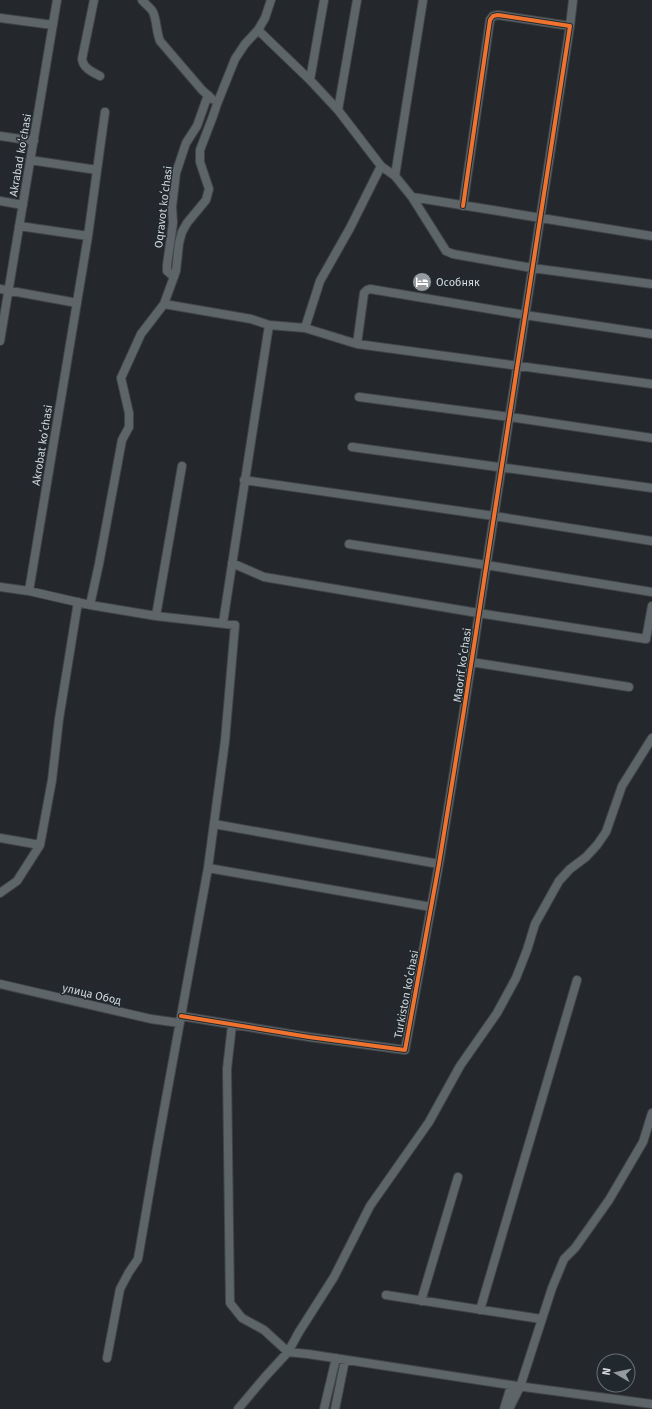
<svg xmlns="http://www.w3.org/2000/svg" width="652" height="1409" font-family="'Fira Sans',sans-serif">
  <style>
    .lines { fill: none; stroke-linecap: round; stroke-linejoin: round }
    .minor-casing { stroke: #414447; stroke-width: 10 }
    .minor { stroke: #5e6569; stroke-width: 8 }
    .cycleway-casing { stroke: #21292f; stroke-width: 6 }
    .cycleway { stroke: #ef722f; stroke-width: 4 }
    .labels { text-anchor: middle; stroke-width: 3; stroke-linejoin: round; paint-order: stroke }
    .street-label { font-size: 11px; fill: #d1d7db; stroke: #21292f }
    .poi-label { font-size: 11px; fill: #d1d7db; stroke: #21292f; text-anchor: start }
  </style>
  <rect width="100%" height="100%" fill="#24282c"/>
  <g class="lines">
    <defs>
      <path id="minor" d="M94,0l-12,59c1,9 10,13 18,17
        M142,0c3,4 9,8 11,12 4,9 3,19 7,29l42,49 10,9
        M271,0l-6,18 -7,12 52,50 28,30 43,56 14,10 17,21 240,39
        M0,18l53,7
        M570,26l3,-26
        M310,80l14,-80
        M338,110l19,-110
        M0,136l34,5
        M30,160l67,10
        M395,176l28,-176
        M412,197l34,54 7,3 79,14 120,16
        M0,201l23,4
        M19,226l69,10
        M174,277l-7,-6v-6l6,-42 -1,-16 4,-34 10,-30 11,-17 11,-31
        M0,289l77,14
        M164,304l87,15 18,6 36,3 52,16 295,40
        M305,328l15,-47 30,-53 31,-62
        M0,341l57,-341
        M357,344l7,-51 3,-3 3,-1 155,26 127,19
        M359,397l151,20 142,21
        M352,447l300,41
        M244,480l250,36 158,25
        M349,544l137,21 166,27
        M232,563l32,14 214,36 168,26 6,-33
        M0,587l29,4 61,14 66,11 79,9 -10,116 -17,127 -51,280 -19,111 -9,13 -9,17 -13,69
        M29,591l59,-355 17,-124
        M90,605l9,-41 23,-124 7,-13v-14l-8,-35 20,-44 23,-30 12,-33 3,-28 3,-11 5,-9 19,-23 3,-11 -9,-27v-12l13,-34 4,-12 18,-45 10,-15 13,-14
        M156,616l26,-150
        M223,623l46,-298
        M471,662l158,25
        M214,824l225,40
        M0,838l40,7
        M208,868l223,39
        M0,893l17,-12 23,-36 12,-65 7,-61 19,-117
        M0,984l151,35 29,4
        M181,1016l128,21 96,13 34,-186 25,-154 106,-684 -72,-11 -5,1 -3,4 -27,186
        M232,1025l-5,44 3,234 12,15 22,12 24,22 20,2 209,32 135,18
        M386,1295l155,24
        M421,1301l37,-124
        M480,1310l97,-330
        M238,1409l27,-32 23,-25 11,-20 35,-55 36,-71 59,-84 31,-56 37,-53 19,-35 11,-28 8,-26 24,-43 11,-12 16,-12 11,-12 9,-13 16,-46 30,-48
        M324,1409l12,-51
        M335,1409l10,-49
        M504,1409l7,-23
        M509,1409l11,-22 32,-99 12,-29 11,-11 34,-48 34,-58 9,-29"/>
    </defs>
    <!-- minor casing -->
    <use href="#minor" class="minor-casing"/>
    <!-- minor -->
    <use href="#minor" class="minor"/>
    <defs>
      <path id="cycleway" d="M181,1016l128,21 96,13 34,-186 25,-154 106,-684 -72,-11 -5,1 -3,4 -27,186"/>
    </defs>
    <!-- cycleway casing -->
    <use href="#cycleway" class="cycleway-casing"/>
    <!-- cycleway -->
    <use href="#cycleway" class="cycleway"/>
  </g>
  <!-- icons -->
  <defs>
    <symbol id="hotel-disc" viewBox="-11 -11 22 22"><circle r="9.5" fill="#949a9e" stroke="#21292f"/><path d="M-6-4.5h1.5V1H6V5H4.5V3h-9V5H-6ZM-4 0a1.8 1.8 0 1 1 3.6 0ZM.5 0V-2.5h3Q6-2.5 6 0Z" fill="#fff"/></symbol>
  </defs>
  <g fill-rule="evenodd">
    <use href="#hotel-disc" x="411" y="271" width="22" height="22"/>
  </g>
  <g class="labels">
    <!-- street labels -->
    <g class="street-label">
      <text transform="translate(20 155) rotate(-80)" y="4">Akrabad koʻchasi</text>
      <text transform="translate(163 207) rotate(-83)" y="4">Oqravot koʻchasi</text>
      <text transform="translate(42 445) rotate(-81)" y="4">Akrobat koʻchasi</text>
      <text transform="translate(462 665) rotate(-82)" y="4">Maorif koʻchasi</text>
      <text transform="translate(92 994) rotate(13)" y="4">улица Обод</text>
      <text transform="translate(406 994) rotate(-79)" y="4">Turkiston koʻchasi</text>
    </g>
    <!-- poi labels -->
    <g class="poi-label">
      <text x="436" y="286">Особняк</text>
    </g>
  </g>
  <!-- north arrow -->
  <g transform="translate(616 1373) rotate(279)"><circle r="19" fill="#21292f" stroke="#676f74"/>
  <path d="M0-3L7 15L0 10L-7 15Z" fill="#949a9e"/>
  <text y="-6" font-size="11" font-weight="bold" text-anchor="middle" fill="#d1d7db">N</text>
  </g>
</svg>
